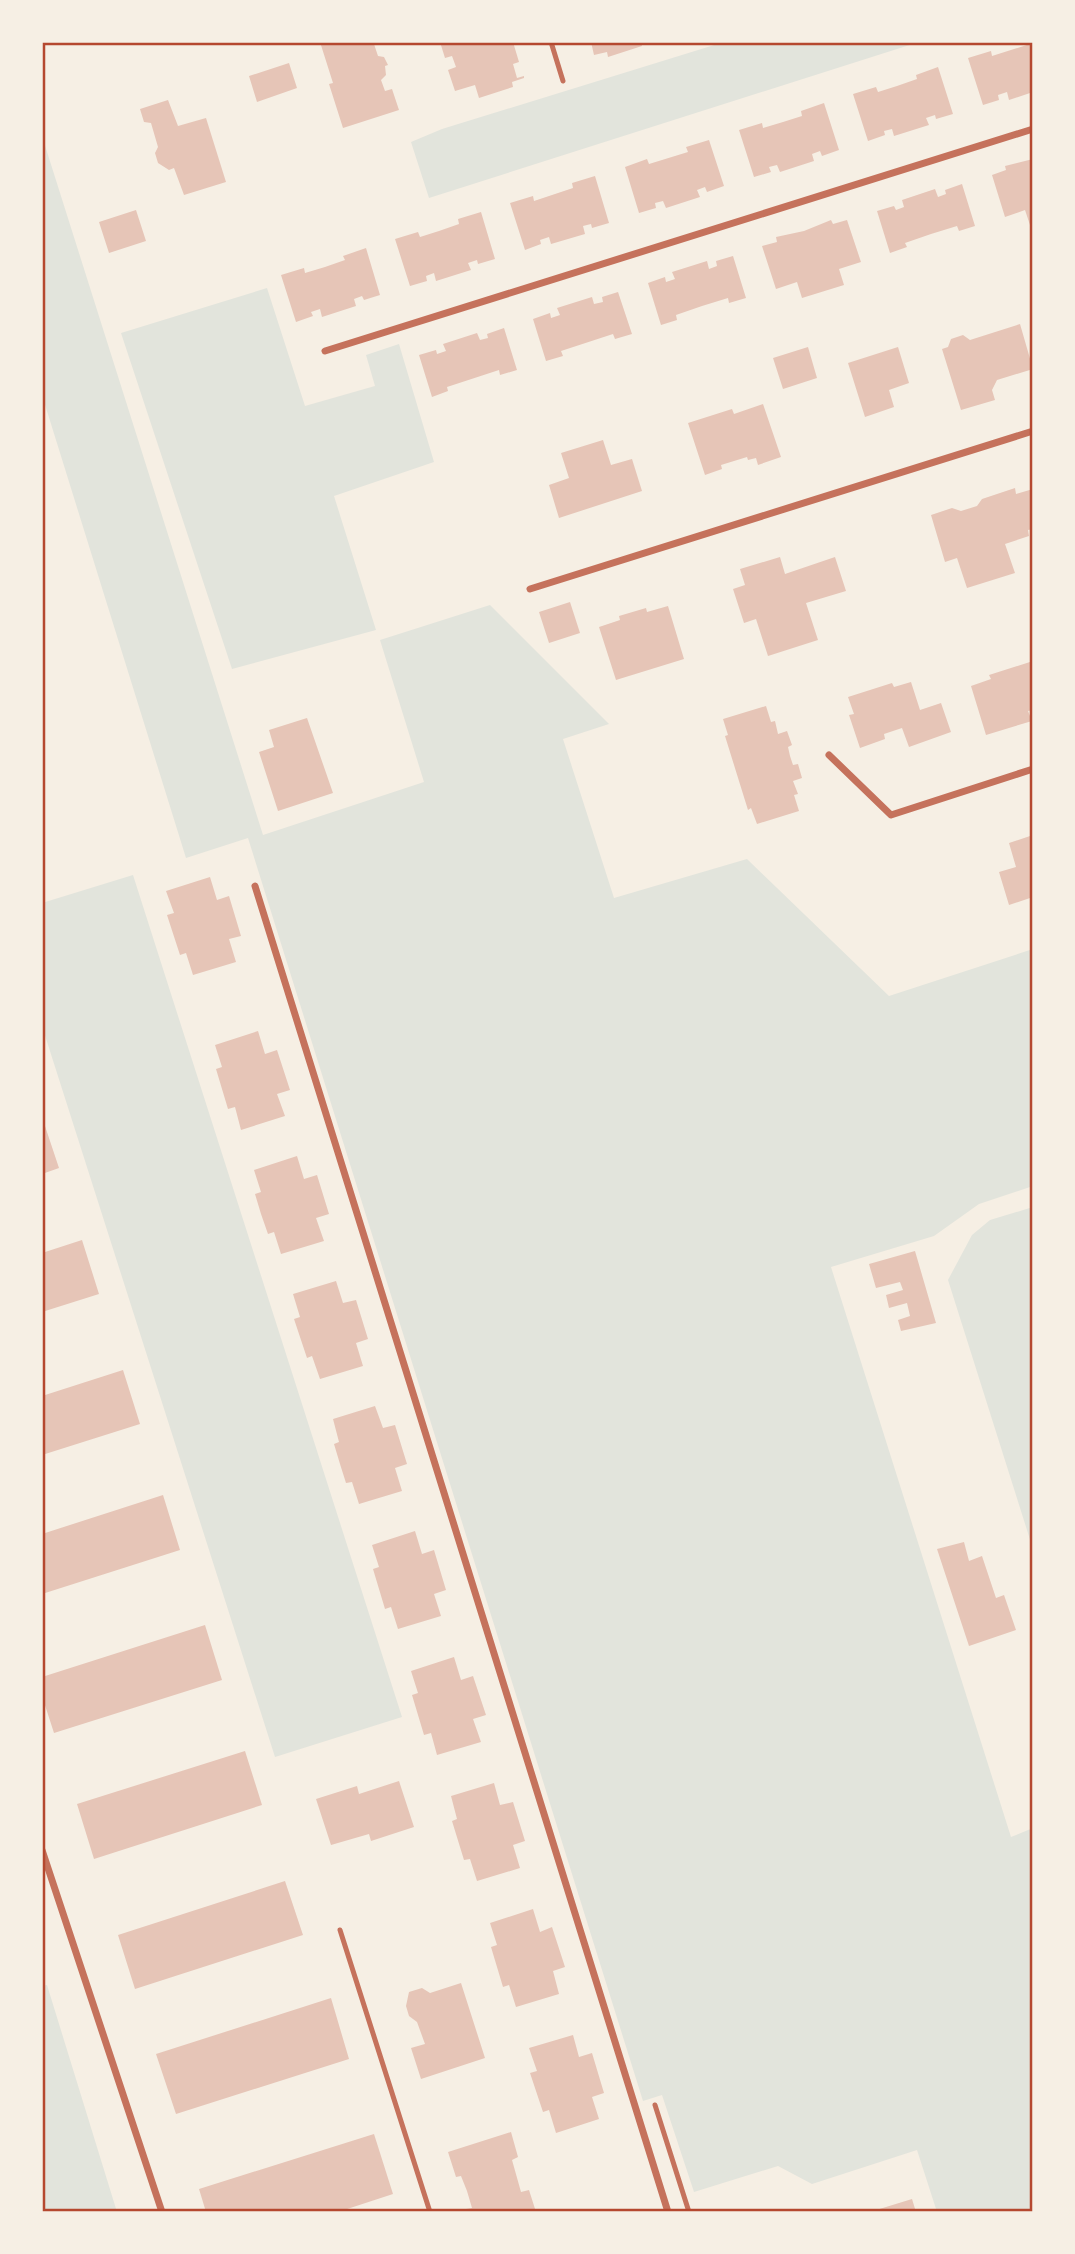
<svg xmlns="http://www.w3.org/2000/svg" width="1075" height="2254" font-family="'Exo 2',sans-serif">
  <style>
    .green { fill: #e2e4dc }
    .building { fill: #e6c5b7 }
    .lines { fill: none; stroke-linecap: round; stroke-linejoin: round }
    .service { stroke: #c5725c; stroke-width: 5 }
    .minor { stroke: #c5725c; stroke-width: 7 }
    .neatline { fill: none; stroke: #b5482f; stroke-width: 2.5 }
  </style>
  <rect width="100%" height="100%" fill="#f6efe4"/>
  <!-- green -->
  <path class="green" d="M724,42h195l-490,156 -18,-56 31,-13z
    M42,136l221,699 161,-53 -44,-142 110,-35 119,119 -46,15 51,159 133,-39 142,137 144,-47v237l-54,18 -45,32 -103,31 180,570 22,-9v384h-96l-20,-62 -105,34 -34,-18 -84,26 -32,-97 -19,6 -395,-1263 -62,20 -144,-463z
    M267,288l38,118 70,-20 -9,-31 33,-11 35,118 -100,34 42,134 -144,39 -111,-336z
    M133,875l269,842 -127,40 -233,-731v-123z
    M1033,1207v342l-85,-269 24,-45 18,-15z
    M47,1985l70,227h-75v-226z"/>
  <!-- building -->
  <path class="building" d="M320,42h60l-6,2 4,12 6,1 4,8 -3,1 1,9 -5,5 4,11 7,-2 7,21 -56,18 -14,-44 4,-1z
    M440,42h73l6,20 -6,2 4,14 7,-2v2l-12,4 1,5 -34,11 -4,-13 -20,6 -7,-21 8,-3 -4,-11 -7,2z
    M591,42h50l1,4 -34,11 -1,-5 -13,3z
    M1033,43v49l-24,8 -2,-8 -9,3 1,5 -16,5 -15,-47 23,-7 1,5z
    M289,63l8,25 -40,14 -8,-26z
    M938,67l15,47 -17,5 -1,-4 -9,3 3,7 -35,11 -2,-7 -8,2 1,4 -17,6 -15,-47 23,-7 2,5 19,-6 20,-7 -1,-4z
    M168,100l10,26 28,-8 20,64 -42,13 -10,-27 -5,2 -11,-7 -3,-10 3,-6 -7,-24 -7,-1 -4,-13z
    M824,103l15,47 -17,6 -2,-5 -8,3 2,7 -34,11 -3,-7 -8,2 2,5 -17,5 -15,-47 23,-7 1,5 20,-6 19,-6 -1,-5z
    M709,140l15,46 -17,6 -2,-5 -8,3 3,7 -34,11 -3,-7 -8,2 1,5 -17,5 -14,-46 22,-8 2,5 39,-12 -2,-5z
    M1033,159v65l-3,1 -5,-15 -20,7 -13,-42 14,-5 -1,-4z
    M595,176l14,47 -17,5 -1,-4 -8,2 2,8 -34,10 -2,-7 -9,3 1,4 -16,6 -15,-47 23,-7 1,5 39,-13 -1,-5z
    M962,184l13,42 -16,5 -2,-5 -26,8 -26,9 2,4 -17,6 -13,-42 17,-5 2,4 8,-3 -2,-7 33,-11 3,8 8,-3 -1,-4z
    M136,210l10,31 -37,12 -10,-31z
    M481,212l14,47 -17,5 -1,-4 -9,3 3,7 -35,11 -2,-8 -8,3 1,5 -17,5 -15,-47 23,-7 2,5 19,-6 20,-7 -1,-5z
    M831,220l2,4 14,-4 14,42 -22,7 5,16 -42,13 -5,-16 -21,7 -14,-43 15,-4 -1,-5 28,-6z
    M366,248l14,47 -16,5 -2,-4 -8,3 2,7 -34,11 -2,-8 -9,3 2,4 -17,6 -15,-47 23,-7 1,5 20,-6 20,-7 -2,-4z
    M733,256l13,42 -17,5 -1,-5 -26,8 -26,9 1,5 -16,5 -13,-42 17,-6 1,5 9,-3 -3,-7 35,-11 2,8 8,-3 -1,-5z
    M618,292l14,42 -17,5 -2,-5 -52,17 2,5 -17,5 -13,-42 17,-6 1,5 9,-3 -3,-7 35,-11 2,7 9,-2 -1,-5z
    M1020,324l13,45 -36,11 -5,10 3,10 -34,10 -19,-61 6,-2 3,-8 12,-4 7,5z
    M504,328l13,42 -17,5 -1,-5 -52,17 1,4 -16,6 -13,-42 17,-5 1,4 9,-3 -3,-7 34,-11 3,7 8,-2 -1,-4z
    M808,347l9,31 -34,11 -10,-31z
    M898,347l11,36 -20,7 5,17 -29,10 -17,-54z
    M763,404l18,53 -23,8 -2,-7 -8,2 -1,-3 -26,8 1,4 -17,6 -17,-52 44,-14 2,5z
    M603,440l8,25 21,-6 10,32 -83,27 -10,-33 20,-7 -8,-25z
    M1015,488l1,6 17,-5v40l-5,1 1,6 -24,8 10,29 -48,15 -10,-30 -12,4 -14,-47 21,-7 9,3 16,-5 5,-7z
    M780,557l5,17 50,-17 11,34 -40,12 12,37 -50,16 -12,-37 -12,4 -11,-34 12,-4 -5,-16z
    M570,602l10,31 -31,10 -10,-31z
    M668,606l16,53 -68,21 -17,-53 21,-7 -1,-4 27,-8 1,4z
    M1033,661v49l-5,1 4,10 -46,14 -15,-49 20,-7 -2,-4z
    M911,682l9,28 21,-7 10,29 -42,15 -7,-19 -18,6 1,5 -25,9 -11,-33 5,-1 -6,-17 44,-14 2,4z
    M766,706l5,16 4,-1 3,13 9,-3 5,14 -4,2 2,9 3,9 5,-1 4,14 -9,3 5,13 -4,1 5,16 -42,13 -6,-16 -3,2 -23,-74 3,-1 -5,-16z
    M307,718l26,75 -55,18 -19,-59 15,-5 -5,-17z
    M1033,835v62l-24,8 -10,-33 17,-5 -7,-24z
    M210,877l7,23 12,-4 12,40 -12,3 7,23 -43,13 -7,-22 -6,2 -13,-40 7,-2 -8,-22z
    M258,1031l7,23 12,-4 13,40 -13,4 8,22 -44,14 -6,-23 -7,2 -12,-40 6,-2 -7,-22z
    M42,1117l17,51 -17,6z
    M297,1156l7,23 13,-4 12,39 -13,4 8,23 -43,13 -7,-22 -6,2 -7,-20 -6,-20 6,-2 -7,-22z
    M82,1240l17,54 -57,18v-59z
    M915,1251l21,72 -35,8 -3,-11 12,-4 -3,-13 -18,5 -3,-13 17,-5 -3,-8 -24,6 -7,-24z
    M336,1281l7,22 13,-3 12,39 -12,4 7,23 -43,13 -8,-23 -5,2 -13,-39 6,-2 -7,-23z
    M123,1370l17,54 -98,31v-59z
    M375,1406l8,22 12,-3 12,39 -12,4 7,23 -43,13 -7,-22 -6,1 -6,-19 -6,-20 5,-2 -6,-23z
    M163,1495l17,55 -138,44v-60z
    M415,1531l7,23 12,-4 12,40 -12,4 7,22 -43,13 -7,-22 -6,2 -12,-40 6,-2 -7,-22z
    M964,1542l5,19 13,-5 14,42 8,-3 12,35 -47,16 -32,-97z
    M205,1625l17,55 -168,53 -12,-37v-19z
    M454,1657l7,23 12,-4 13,39 -13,4 8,23 -44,13 -6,-22 -7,2 -12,-40 6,-2 -7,-22z
    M245,1751l17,54 -168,54 -17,-55z
    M399,1781l15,46 -43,14 -2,-7 -38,11 -15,-46 41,-13 2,8z
    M494,1783l6,22 13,-3 12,39 -12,4 7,23 -43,13 -7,-22 -6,1 -12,-39 5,-2 -6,-23z
    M285,1881l18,54 -168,54 -17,-54z
    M533,1909l7,23 12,-5 13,40 -12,4 6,23 -43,13 -7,-22 -6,2 -12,-40 6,-2 -7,-22z
    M461,1983l24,75 -64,21 -10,-31 14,-4 -8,-22 -8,-6 -3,-10 3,-14 13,-4 8,5z
    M331,1998l18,61 -173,55 -20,-60z
    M573,2035l6,22 13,-4 12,40 -12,4 7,22 -43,14 -7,-23 -6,2 -13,-39 7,-2 -8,-23z
    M511,2132l7,25 -6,3 9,32 8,-2 7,22h-69l-1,-3 6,-1 -5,-17 -6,-15 -5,1 -8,-25z
    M374,2134l19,60 -55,18h-132l-7,-23z
    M912,2199l4,13h-43v-1z"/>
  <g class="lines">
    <!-- service -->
    <path class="service" d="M551,42l12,39
      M340,1930l90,282
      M655,2105l34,107"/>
    <!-- minor -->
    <path class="minor" d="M325,351l708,-222
      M530,589l503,-158
      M829,755l62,60 142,-46
      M255,886l413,1326
      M42,1850l120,362"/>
  </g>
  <!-- border -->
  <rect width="1075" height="2254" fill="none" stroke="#f6efe4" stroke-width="88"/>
  <rect x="44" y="44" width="987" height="2166" class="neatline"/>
</svg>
